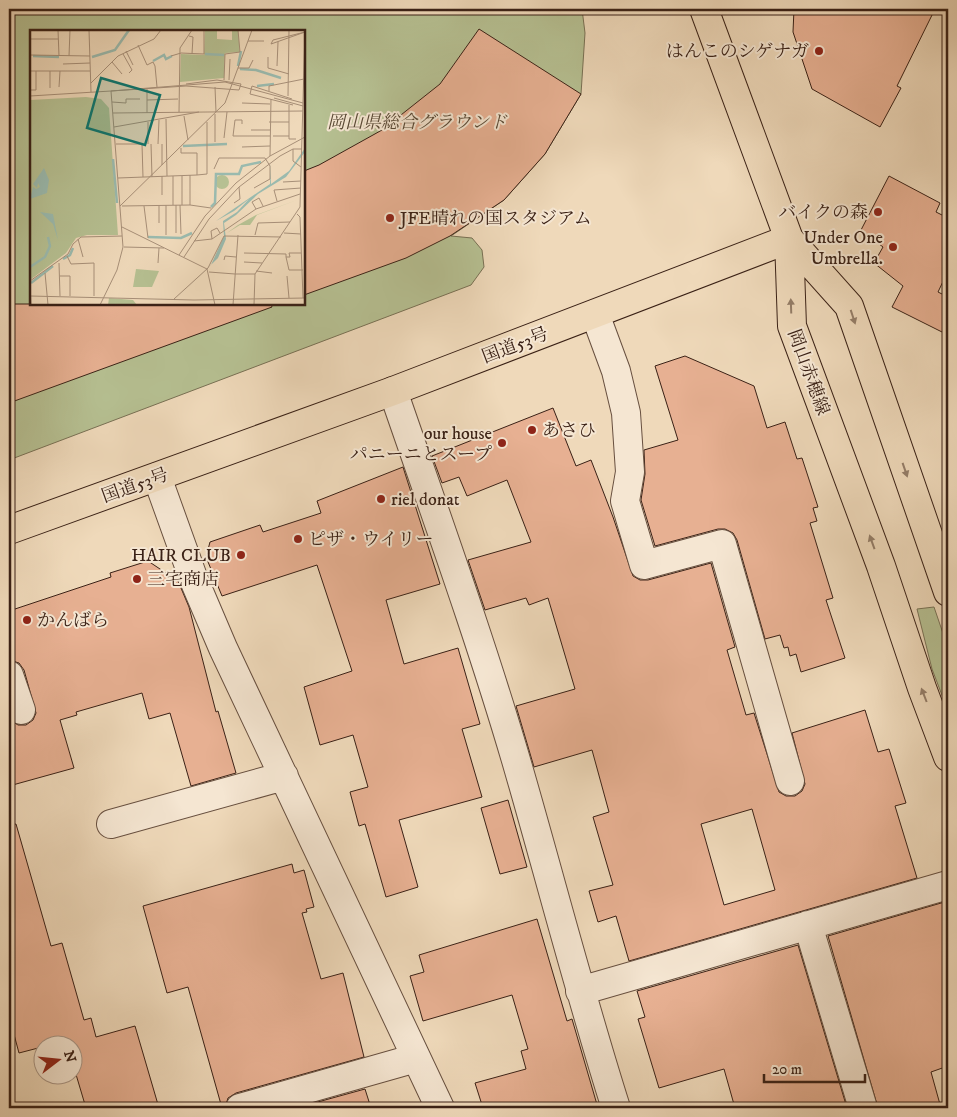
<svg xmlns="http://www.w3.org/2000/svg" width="957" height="1117" font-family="'IM FELL DW Pica','Noto Serif JP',serif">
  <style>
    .green { fill: #b6c092; stroke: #787054; fill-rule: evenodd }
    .building { fill: #e7b092; stroke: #3a2116; fill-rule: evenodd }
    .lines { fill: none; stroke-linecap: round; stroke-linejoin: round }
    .street-casing { stroke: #674f3f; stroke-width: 30 }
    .primary-casing { stroke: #3a2116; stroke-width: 30 }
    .highway-casing { stroke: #3a2116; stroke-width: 30 }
    .street { stroke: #f5e6d2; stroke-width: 28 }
    .primary { stroke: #efd9ba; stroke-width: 28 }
    .highway { stroke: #efd9ba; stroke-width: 28 }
    .oneway { fill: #947d68 }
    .poi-dot { fill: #8f2418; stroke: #f5e6d2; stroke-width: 2 }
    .labels { text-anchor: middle; stroke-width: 4; stroke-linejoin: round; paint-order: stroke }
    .poi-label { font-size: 18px; fill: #3a2116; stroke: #f5e6d2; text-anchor: start }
    .park-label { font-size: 18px; font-style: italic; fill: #594935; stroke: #f5e6d2 }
    .street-label { font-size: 18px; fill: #3a2116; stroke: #f5e6d2 }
    .inset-river { fill: none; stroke: #9abaae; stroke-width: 2.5 }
    .inset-road { fill: none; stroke: #a78f78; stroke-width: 1 }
    .view { fill: #0f766e; fill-opacity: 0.15; stroke: #0f766e; stroke-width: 2.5 }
    .inset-edge { fill: none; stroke: #3a2116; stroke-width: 2.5 }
  </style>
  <rect width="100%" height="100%" fill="#efd9ba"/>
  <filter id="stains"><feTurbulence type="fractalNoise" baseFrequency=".004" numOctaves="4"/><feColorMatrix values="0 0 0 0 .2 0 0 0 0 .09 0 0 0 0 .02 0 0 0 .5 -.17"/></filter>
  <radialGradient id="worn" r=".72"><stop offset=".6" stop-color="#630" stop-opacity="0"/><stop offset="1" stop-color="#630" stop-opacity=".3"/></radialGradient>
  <!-- green -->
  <path class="green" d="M9,9h573l3,24 -4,61 -36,60 -41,46 -53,36 21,2 10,12 2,17 -13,18 -462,175zM31,31h273v273h-273z
    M934,607l14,41v63l-16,-42 -15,-60z"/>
  <!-- building -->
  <path class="building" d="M794,9h141l-38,77 4,2 -21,39 -68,-38 -19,-57z
    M479,29l102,65 -36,60 -41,46 -54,36 -44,22 -102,37v-124l15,-6 63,-35 58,-46z
    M889,176l51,27 -4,9 12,6v53l-10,21 10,5v38l-56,-28 11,-21 -29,-23 9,-16 -22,-17z
    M9,304h262l1,3 -263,96z
    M685,356l69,30 13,42 18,-6 12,37 5,-1 16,49 -5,1 4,13 -7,2 23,75 -7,2 19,58 -44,14 -5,-18 -6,2 -2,-9 -4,1 -4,-13 -15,4 -28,-99 -4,-7 -8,-4h-7l-63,17 -14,-46 4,-26 -1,-24 34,-10 -23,-74z
    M553,408l23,58 15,-6 22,57 20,59 7,4h8l63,-17 24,84 -8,3 19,65 8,-2 25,79 7,4h9l7,-5 3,-7 -13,-51 73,-23 13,42 11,-3 17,54 -11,3 22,72 -288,83 -13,-45 -18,6 -9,-31 24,-6 -20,-68 16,-5 -17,-62 -58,17 -18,-61 59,-17 -27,-91 -19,7 -3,-7 -41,12 -17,-50 63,-18 -24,-62 -40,16 -8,-19 -17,6 -10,-27zM752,809l23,81 -51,15 -23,-81z
    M403,467l37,117 -54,16 18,64 54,-16 22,76 -18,5 20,68 -83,23 19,67 -32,10 -21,-73 -6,2 -9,-34 18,-5 -15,-52 -33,10 -16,-58 48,-16 -35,-106 -95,31 -16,-39 4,-15 50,-17 3,7 58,-19 -4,-12z
    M148,561l30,20 11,26 27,105 2,-1 18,62 -45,13 -21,-73 -21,6 -7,-26 -66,19 1,3 -17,5 14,48 -65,18v-67l9,6h8l7,-5 3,-7 -12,-43 -5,-7 -10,-3v-49l102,-34 -1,-4z
    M508,800l19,67 -27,7 -19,-66z
    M16,824l35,122 11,-3 22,77 7,-2 5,19 39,-11 24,82h-73l-14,-47v-17h-4l-1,-4 -25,4v3l-23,6 -10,-37v-191z
    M292,864l2,9 10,-3 10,37 -8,2 1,3 -5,1 19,66 22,-6 21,84 -128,36 -8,5 -3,10h-3l-34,-121 -21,6 -24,-87z
    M948,901v165l-17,6 10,36h-63l-50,-172z
    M537,919l30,102 5,-2 26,89h-115l-8,-25 51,-14 -5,-18 7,-2 -16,-54 -89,26 -13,-45 14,-4 -5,-17z
    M798,945l49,163h-112l-11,-39 -65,19 -21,-69 7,-2 -8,-26z
    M365,1089l6,19h-75z"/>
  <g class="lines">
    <defs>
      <path id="street" d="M595,314l21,57 10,42 4,59 -5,29 19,64 78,-21 68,237
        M393,391c43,125 88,249 125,376 33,114 62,228 98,341
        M157,477l37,103 29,68 217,460
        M9,675l12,35
        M111,824l173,-48
        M808,925l55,183
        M580,991l368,-106
        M240,1108l176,-50"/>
      <path id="primary" d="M789,239l3,87 89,240 41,122 26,69
        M789,239l60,67 99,286"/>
      <path id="highway" d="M9,530l384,-139 396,-152 -85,-230"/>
    </defs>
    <!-- street casing -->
    <use href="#street" class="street-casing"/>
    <!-- primary casing -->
    <use href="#primary" class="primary-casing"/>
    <!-- highway casing -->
    <use href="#highway" class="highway-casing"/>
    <!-- street -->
    <use href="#street" class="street"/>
    <!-- primary -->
    <use href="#primary" class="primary"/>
    <!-- highway -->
    <use href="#highway" class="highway"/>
  </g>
  <!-- one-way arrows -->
  <defs><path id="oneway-solid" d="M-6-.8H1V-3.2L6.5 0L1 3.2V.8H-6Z" transform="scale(1.25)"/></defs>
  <g class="oneway">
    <use href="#oneway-solid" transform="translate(791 306) rotate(-92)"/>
    <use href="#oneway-solid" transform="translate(853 317) rotate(72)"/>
    <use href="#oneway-solid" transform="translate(905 470) rotate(71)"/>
    <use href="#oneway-solid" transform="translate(872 542) rotate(-110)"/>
    <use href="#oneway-solid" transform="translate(924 695) rotate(-111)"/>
  </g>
  <!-- markers -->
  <g class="poi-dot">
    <circle cx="819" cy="51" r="5"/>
    <circle cx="878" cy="212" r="5"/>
    <circle cx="390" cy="218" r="5"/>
    <circle cx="893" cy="247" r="5"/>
    <circle cx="532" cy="430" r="5"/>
    <circle cx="502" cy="443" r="5"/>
    <circle cx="381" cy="499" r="5"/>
    <circle cx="298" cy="539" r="5"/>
    <circle cx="241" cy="555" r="5"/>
    <circle cx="137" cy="579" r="5"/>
    <circle cx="27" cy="620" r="5"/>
  </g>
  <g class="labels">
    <!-- poi labels -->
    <g class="poi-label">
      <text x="809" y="57" text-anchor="end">はんこのシゲナガ</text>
      <text x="868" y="218" text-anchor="end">バイクの森</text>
      <text x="400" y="224">JFE晴れの国スタジアム</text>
      <text x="883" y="243" text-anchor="end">Under One<tspan x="883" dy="21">Umbrella.</tspan></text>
      <text x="542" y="436">あさひ</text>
      <text x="492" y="439" text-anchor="end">our house<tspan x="492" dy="21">パニーニとスープ</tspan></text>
      <text x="391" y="505">riel donat</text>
      <text x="308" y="545">ピザ・ウイリー</text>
      <text x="231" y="561" text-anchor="end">HAIR CLUB</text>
      <text x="147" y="585">三宅商店</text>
      <text x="37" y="626">かんばら</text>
    </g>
    <!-- park labels -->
    <g class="park-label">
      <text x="417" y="128">岡山県総合グラウンド</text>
    </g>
    <!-- street labels -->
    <g class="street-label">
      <text transform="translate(515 345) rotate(-21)" y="6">国道53号</text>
      <text transform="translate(809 372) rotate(70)" y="6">岡山赤穂線</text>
      <text transform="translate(135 485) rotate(-20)" y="6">国道53号</text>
    </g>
  </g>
  <!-- overview -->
  <g transform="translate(30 30)">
    <rect width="275" height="275" fill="#efd9ba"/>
    <path d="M175,0h12v9l15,1v-10h6l2,22 -15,1 -1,25 -44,4 1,-28 23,1zM56,67l15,2 8,9 9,127h-31l-11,3 -10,15 -36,27v-180zM185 152a7 7 0 1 1 14 0a7 7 0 1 1-14 0ZM267,170l-40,15 -7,10h-10l-13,8 11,-8 18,-10zM106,239l23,2 -7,16h-19zM79,268l24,2 4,5h-29z" fill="#b6c092"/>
    <path d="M275,118v4l-19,25 -28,17 -22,21 -12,8 2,16 -8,19 -48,47 41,-40 13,-29 -1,-15 14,-9 12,-13 -15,12 -18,10 54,-37 1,-21v21l18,-13zM14,138l5,12 -2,13 -17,6 3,-12 3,2 4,-2 -2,-4 -1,5 -4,-4zM10,182l13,2 5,26 -5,-16z" fill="#9abaae"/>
    <path class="inset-river" d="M175,24l19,1M3,26l26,1M62,27l23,-7 14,-20M123,31l11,-6 2,4 6,-3M208,36l3,-15M210,39l16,1 25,8M227,56l17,-2M153,116l44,-2M83,129l4,44M181,177l4,-4 1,-29h23l3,-8 19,-4M118,207l33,1 11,-5M33,229l7,-4 3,-7M0,237l15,-10 5,-11 -2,-9M1,253l22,-17"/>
    <path class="inset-road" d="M28,0l1,26M59,0l2,62M275,2l-34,12 2,-4 32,-8M159,6l4,1 -1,17M0,9h28M218,11h16M108,15l9,20 6,-3 2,4 2,21M96,21l7,14M93,24l9,16 -3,3M0,25l60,1M39,26l1,-26M141,26l10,-3 23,1v-24M238,27v11l21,6M82,32l10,12M33,34l27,-1M247,36l1,-24M208,38h11l4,-8M0,41h60M20,41v17M194,50l1,-26 15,-2 -2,-22M199,50l1,-21M61,53l27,-27 36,-17 7,-9M156,54l31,-4 24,4 -2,6 -53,-4M29,57l1,-16M185,57l1,25M117,59v24M0,60h6v-19M81,61l114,-9 78,21M81,61l75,-5M239,61v-5l35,-7M0,66l81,-5 12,156 -6,23 -17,35M258,66l1,-66M244,68l29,8M262,69l-40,-13 -2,8 43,11M117,70l31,-1M82,72l14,1v-4h14M212,73l28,1M259,75v34h7M149,82l1,-64 12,-18M83,83l190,-2M185,84v28M154,86l4,24M136,89l1,57M177,92v23M239,92h20M212,94v-4h-7l-2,16h37M84,97l85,-15M221,100h19M243,106h16M194,108l3,-26M86,114h26l1,33M118,114v-22M121,114l1,33M128,114l1,-24M132,114v21M212,117l28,-1M263,119v12l8,6M240,126l1,-57M184,139l5,-11h46l5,8v13l-16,9M160,145v30M167,145l10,-1v-29M152,146v29M88,148l79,-3v-22h-16v-5M253,152l18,-1M132,165v-19M247,171l-3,-11 27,-2M204,173l6,-4 -1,-12M143,175v-29M150,175l1,29M90,176l105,-103 27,-73M92,176l68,-1 21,3M114,176l4,32M226,179l-4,-7 7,-4 4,8M267,184l3,3 3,81M129,193v-18M92,197l85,42 8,36M146,203v-28M190,203l-3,-5 -6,3 1,8 44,-30 44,-15M254,203l17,1M136,205v-30M225,205l3,-12 32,-1M48,209l5,18M164,211l18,-2M94,217l40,1M214,223l42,1v3h4l-1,-4h12M149,225l26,-39 31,-33 34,-27 35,-19M37,226l4,8 23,-1v33M154,227l25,-38 30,-32 41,-31 13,-7h9M256,227l3,13h14M194,230l1,-4 11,1M214,232l18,1M29,233l1,33M128,233l1,-15M226,241l16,2M179,242l26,2M15,243l3,32M205,244h20M30,246h10v20M257,246l2,22M0,251l38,-27 5,-10 8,-7 41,-1M0,255l1,20M0,266l164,4 111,-2M144,269l34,-31 16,-32 57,1M203,275l5,-70M224,275l1,-31 45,-67 5,-177"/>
    <path class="view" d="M71,48l59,17 -15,50 -58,-17z"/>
    <rect width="275" height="275" class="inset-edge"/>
  </g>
  <!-- margin -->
  <rect width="957" height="1117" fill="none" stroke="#efd9ba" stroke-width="30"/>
  <rect x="10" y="10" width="937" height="1097" fill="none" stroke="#3a2116" stroke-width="2.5"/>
  <rect x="15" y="15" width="927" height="1087" fill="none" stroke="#3a2116"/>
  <!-- north arrow -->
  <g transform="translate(58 1060) rotate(74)"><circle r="24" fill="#f5e6d2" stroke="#aa9787"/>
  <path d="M0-4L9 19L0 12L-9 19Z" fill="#8f2418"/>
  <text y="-8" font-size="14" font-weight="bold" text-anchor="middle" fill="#3a2116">N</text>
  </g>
  <!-- scale -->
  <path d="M764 1074v8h101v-8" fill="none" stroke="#3a2116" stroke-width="2.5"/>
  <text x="772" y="1074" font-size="15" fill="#3a2116" stroke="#f5e6d2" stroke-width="4" paint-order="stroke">20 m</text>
  <rect width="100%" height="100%" filter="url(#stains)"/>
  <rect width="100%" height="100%" fill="url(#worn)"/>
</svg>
